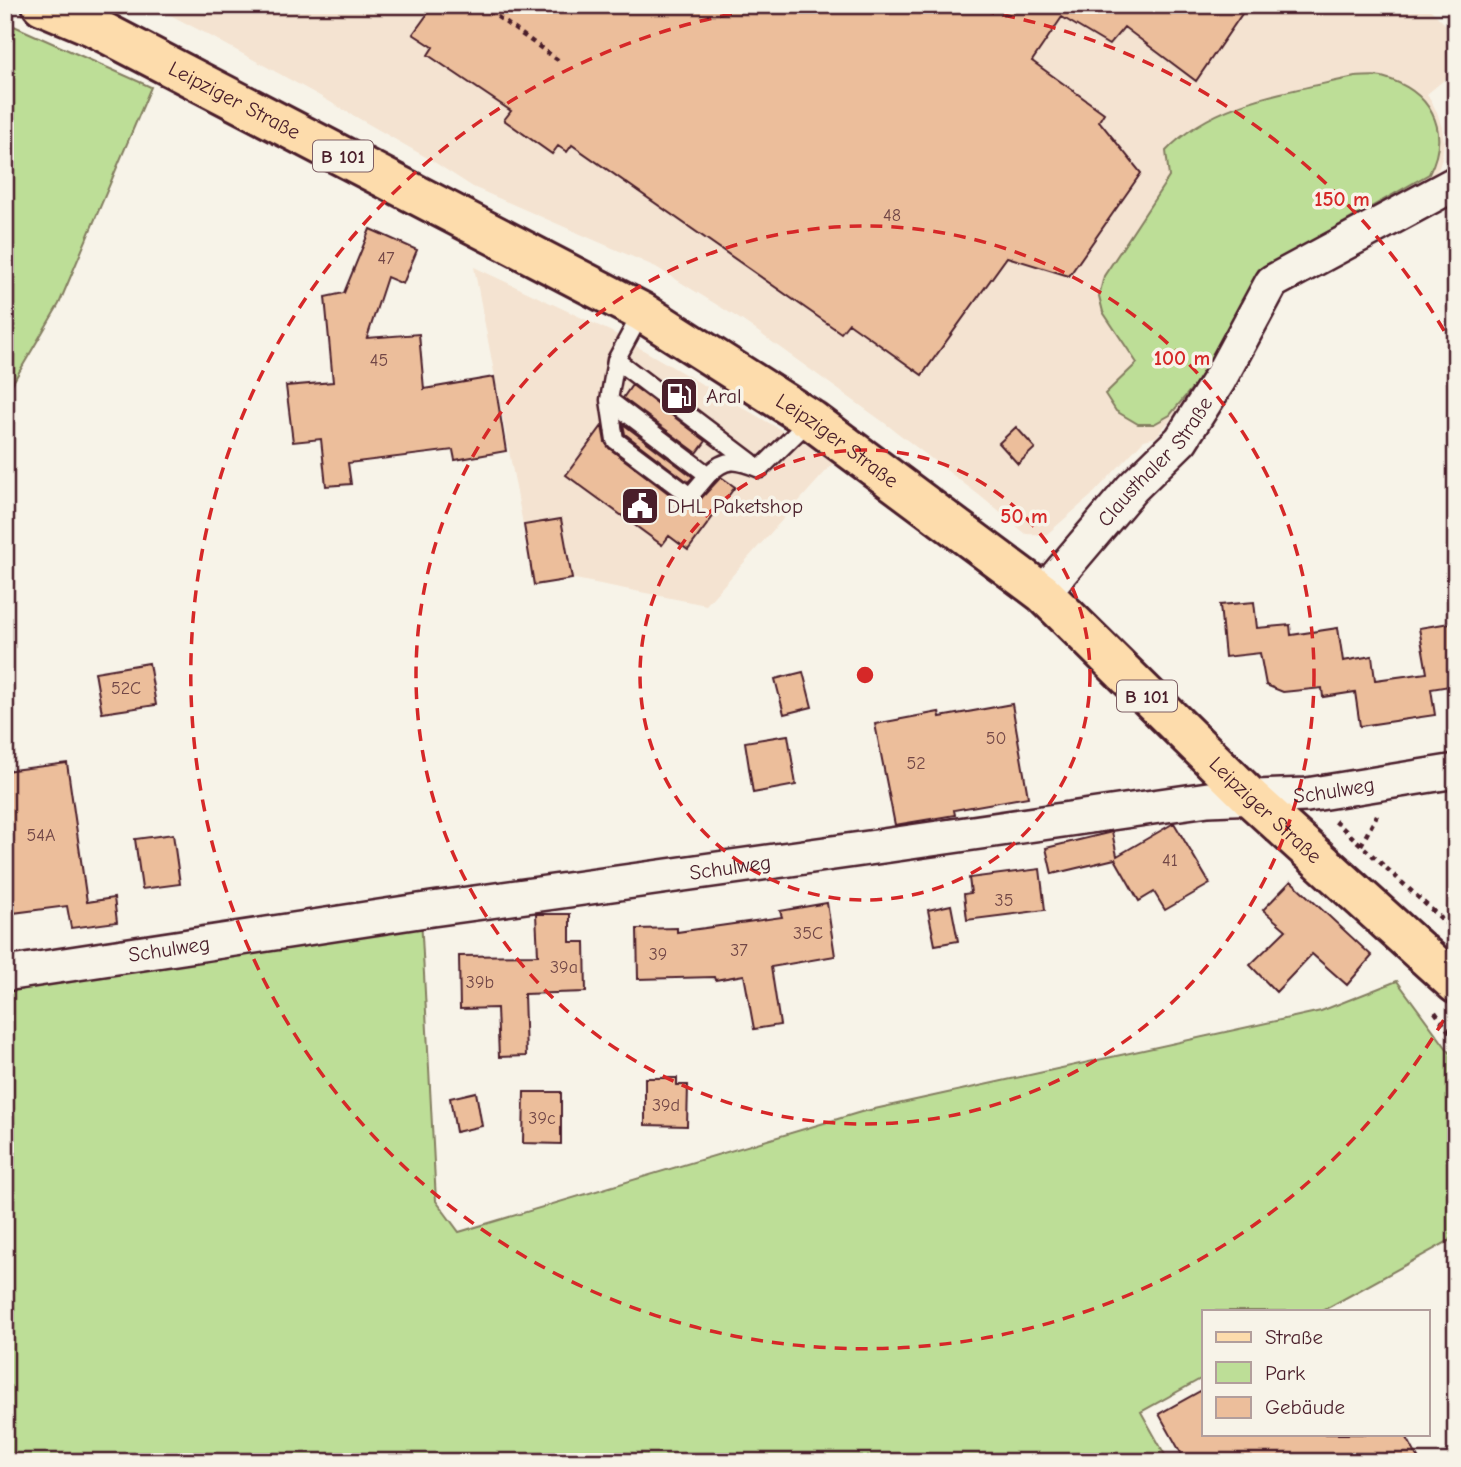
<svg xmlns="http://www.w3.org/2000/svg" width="1461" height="1467" font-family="'Comic Neue',sans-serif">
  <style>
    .built { fill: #f4e3d1 }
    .green { fill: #bdde97; stroke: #847e61; stroke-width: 2 }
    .building { fill: #ecbe9b; stroke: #4a1f2b; stroke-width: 2 }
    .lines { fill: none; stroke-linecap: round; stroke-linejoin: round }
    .service-casing { stroke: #4a1f2b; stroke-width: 21 }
    .minor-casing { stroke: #4a1f2b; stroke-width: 38 }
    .primary-casing { stroke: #4a1f2b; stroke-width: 44 }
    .path { stroke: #4a1f2b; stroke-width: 4.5; stroke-dasharray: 5 5; stroke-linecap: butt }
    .service { stroke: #f7f3e8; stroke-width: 16 }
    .minor { stroke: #f7f3e8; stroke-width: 33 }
    .primary { stroke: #fddcac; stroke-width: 38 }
    .ring { fill: none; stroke: #d62828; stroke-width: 3.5; stroke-dasharray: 12 9 }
    .labels { text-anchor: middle; stroke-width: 7; stroke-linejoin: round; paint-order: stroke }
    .number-label { font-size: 18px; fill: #724747 }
    .shield { fill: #f7f3e8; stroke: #7e5f64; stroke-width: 2 }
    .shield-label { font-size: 19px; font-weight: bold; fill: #4a1f2b }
    .street-label { font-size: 21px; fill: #4a1f2b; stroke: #f7f3e8 }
    .poi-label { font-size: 21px; fill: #4a1f2b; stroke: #f7f3e8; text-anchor: start }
    .centre { fill: #d62828; stroke: #f7f3e8; stroke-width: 3.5 }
    .ring-label { font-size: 21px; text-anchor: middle; font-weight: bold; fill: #d62828; stroke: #f7f3e8; stroke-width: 7; stroke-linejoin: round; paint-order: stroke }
  </style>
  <rect width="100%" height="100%" fill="#f7f3e8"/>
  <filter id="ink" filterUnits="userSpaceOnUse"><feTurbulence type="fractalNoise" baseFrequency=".0143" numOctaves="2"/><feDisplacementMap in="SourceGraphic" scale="14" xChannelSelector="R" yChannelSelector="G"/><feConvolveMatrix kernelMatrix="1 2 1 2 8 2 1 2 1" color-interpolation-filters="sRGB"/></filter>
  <g filter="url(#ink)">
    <!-- built -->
    <path class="built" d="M151,5h1275l30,30v35l-29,24 10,18 5,16 2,14 -2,15 -3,11 -8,9 -157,92 -58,96 -60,72 -12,3 -53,56 -45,39 -20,-1 -47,-39 -97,-74 -139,-100 -87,-54 -183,-80 -42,-27 -113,-65 -115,-63z
      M474,267l138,65 223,129 -129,144 -131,-26 -42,7 -11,-67z"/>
    <!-- green -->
    <path class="green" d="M5,22l146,65 -92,217 -54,92z
      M1355,77c9,0 19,-2 27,0 48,13 70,52 47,97l-130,74 -38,26 -49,90 -42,51 -16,9h-16l-22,-13 -11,-17 32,-31 -34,-51 -4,-16 5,-20 65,-99 -3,-26c48,-51 123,-59 189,-74z
      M421,917l15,284 23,31 402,-120 460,-101 76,-30 59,80v176l-134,74h-118v66l-63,35 28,50h-1164v-484z"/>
    <!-- building -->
    <path class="building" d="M434,5h814l-52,76 -72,-54 -15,18 -47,-28 -30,44 72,52 -5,8 42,52 -72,103 -62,-19 -85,118 -73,-52 -8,10 -269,-188 -5,7 -9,-6 -6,8 -48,-34 7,-9 -83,-56 5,-8 -20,-13z
      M370,229l47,21 -14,34 -16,-7 -20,61 52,-4 5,55 70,-12 12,74 -51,9 -2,-10 -105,13 3,21 -25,2 -5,-47 -28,3 -7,-56 47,-4 -8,-85 19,-4z
      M632,385l74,56 -9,12 -74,-55z
      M623,424l70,53 -5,5 -63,-48z
      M602,426l3,16 4,6 75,57 5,1 8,-3 24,-26 14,10 -47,63 -19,-14 -7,9 -96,-70z
      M1016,427l19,21 -17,16 -19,-21z
      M561,519l11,60 -38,6 -10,-60z
      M1254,602l3,26 33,-3 1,10 47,-7 5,33 29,-5 3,24 52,-7 -8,-45 37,-6v63l-25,4 4,26 -75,11 -5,-34 -32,5 -1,-9 -39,4 -17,-7 -6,-32 -35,4 -5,-52z
      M149,663l7,42 -54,8 -7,-41z
      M803,672l9,35 -28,7 -9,-35z
      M1012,704l16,93 -74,13 1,5 -60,10 -20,-101 64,-12 1,5z
      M788,735l8,50 -43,8 -8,-51z
      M67,763l20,139 27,-4 3,24 -46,6 -4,-22 -62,8v-143z
      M1174,823l36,61 -45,26 -11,-18 -15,9 -24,-42 -63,15 -6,-26 66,-16 5,24z
      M173,834l7,50 -38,5 -7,-50z
      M1040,869l5,41 -78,10 -3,-26 7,-1 -2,-15z
      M1291,881l81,75 -25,29 -35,-31 -36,38 -26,-27 36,-35 -23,-20z
      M827,903l8,53 -64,11 9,58 -26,4 -10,-54 -29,5 -1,-3 -76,2 -1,-50 40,-1v4l105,-15 -2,-6z
      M951,905l7,36 -23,4 -7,-35z
      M536,914h34v28h15l1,50 -62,2 2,62 -27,1 -2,-49 -37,1 -1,-53 79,-1z
      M645,1078h32v7h11l-1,41 -42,-1z
      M476,1092l6,34 -26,6 -6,-34z
      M524,1092h37v52l-38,-1z
      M1204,1389v45h201l15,28h-234l-27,-48z"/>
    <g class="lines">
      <defs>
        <path id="service" d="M642,312l-26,48 -7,40 99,75c18,-19 30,-15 52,-6l50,-49
          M616,360l135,102
          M609,400l6,40 75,56 18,-21"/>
        <g id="minor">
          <path id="s1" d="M1043,593l89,-105 49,-48 38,-60 53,-98 184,-99"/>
          <path id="s2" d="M5,974l427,-65 451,-63 325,-47 99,-4 149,-24"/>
        </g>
        <g id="primary">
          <path id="s3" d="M42,5l50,21 550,286 168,107 233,174 208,205 205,186"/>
        </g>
      </defs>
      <!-- service casing -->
      <use href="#service" class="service-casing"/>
      <!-- minor casing -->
      <use href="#minor" class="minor-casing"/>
      <!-- primary casing -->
      <use href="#primary" class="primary-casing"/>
      <!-- path -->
      <path class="path" d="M481,5l77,55
        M1335,821l121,111
        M1361,845l16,-30
        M1435,1012l21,29"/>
      <!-- service -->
      <use href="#service" class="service"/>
      <!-- minor -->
      <use href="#minor" class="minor"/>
      <!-- primary -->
      <use href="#primary" class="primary"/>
    </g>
  </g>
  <!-- distance rings -->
  <g class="ring">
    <circle cx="865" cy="675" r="225"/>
    <circle cx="865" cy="675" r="449"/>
    <path d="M1454 1002A674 674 0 1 1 789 5M941 5A674 674 0 0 1 1454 348"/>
  </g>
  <!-- icons -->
  <defs>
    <symbol id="fuel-square" viewBox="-11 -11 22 22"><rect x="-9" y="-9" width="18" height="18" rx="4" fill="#4a1f2b" stroke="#f7f3e8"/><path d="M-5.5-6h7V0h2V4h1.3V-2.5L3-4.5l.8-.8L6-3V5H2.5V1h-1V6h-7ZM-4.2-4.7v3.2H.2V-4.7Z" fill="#fff"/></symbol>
    <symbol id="civic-square" viewBox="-11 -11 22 22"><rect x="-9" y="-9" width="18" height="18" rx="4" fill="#4a1f2b" stroke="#f7f3e8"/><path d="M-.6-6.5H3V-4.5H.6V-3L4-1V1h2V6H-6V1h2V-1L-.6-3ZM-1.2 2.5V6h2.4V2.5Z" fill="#fff"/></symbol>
  </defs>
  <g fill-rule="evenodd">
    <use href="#fuel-square" x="657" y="374" width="44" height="44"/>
    <use href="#civic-square" x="618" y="484" width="44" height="44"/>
  </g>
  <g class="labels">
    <!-- number labels -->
    <g class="number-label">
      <text x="892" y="221">48</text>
      <text x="386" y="264">47</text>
      <text x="379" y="366">45</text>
      <text x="126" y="694">52C</text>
      <text x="996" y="744">50</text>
      <text x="916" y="769">52</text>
      <text x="41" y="841">54A</text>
      <text x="1170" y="866">41</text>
      <text x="1004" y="906">35</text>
      <text x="808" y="939">35C</text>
      <text x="739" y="956">37</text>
      <text x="658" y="960">39</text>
      <text x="564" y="973">39a</text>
      <text x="480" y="988">39b</text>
      <text x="666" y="1111">39d</text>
      <text x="542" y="1124">39c</text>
    </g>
    <!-- shield labels -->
    <g class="shield">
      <rect x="313" y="140.5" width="60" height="31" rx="5"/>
      <rect x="1117" y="680.5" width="60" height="31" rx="5"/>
    </g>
    <g class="shield-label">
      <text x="343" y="163">B 101</text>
      <text x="1147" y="703">B 101</text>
    </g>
    <!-- street labels -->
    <g class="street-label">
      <text dy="7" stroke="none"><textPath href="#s3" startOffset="215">Leipziger Straße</textPath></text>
      <text dy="7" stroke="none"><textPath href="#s3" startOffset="908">Leipziger Straße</textPath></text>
      <text dy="7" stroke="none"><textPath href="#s1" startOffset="173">Clausthaler Straße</textPath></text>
      <text dy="7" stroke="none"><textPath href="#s2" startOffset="1342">Schulweg</textPath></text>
      <text dy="7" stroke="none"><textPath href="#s3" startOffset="1475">Leipziger Straße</textPath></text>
      <text dy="7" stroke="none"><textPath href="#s2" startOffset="733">Schulweg</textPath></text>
      <text dy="7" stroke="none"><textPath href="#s2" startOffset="166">Schulweg</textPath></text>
    </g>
    <!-- poi labels -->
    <g class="poi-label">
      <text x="706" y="403">Aral</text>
      <text x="667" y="513">DHL Paketshop</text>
    </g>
  </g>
  <circle cx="865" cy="675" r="10" class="centre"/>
  <g class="ring-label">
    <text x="1342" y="206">150 m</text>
    <text x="1182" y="365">100 m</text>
    <text x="1024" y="523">50 m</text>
  </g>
  <!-- margin -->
  <rect width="1461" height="1467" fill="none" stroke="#f7f3e8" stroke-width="28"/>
  <rect x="14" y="14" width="1433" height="1439" fill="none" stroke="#4a1f2b" stroke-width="2.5" filter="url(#ink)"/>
  <!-- legend -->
  <rect x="1202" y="1310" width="228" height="126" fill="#f7f3e8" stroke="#b29e9c" stroke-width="2"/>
  <rect x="1216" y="1332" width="35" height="10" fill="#fddcac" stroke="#b29e9c" stroke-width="2"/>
  <text x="1265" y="1344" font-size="21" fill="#4a1f2b">Straße</text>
  <rect x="1216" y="1362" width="35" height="21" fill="#bdde97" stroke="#b29e9c" stroke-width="2"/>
  <text x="1265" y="1380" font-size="21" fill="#4a1f2b">Park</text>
  <rect x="1216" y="1397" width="35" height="21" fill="#ecbe9b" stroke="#b29e9c" stroke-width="2"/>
  <text x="1265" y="1414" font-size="21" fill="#4a1f2b">Gebäude</text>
</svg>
